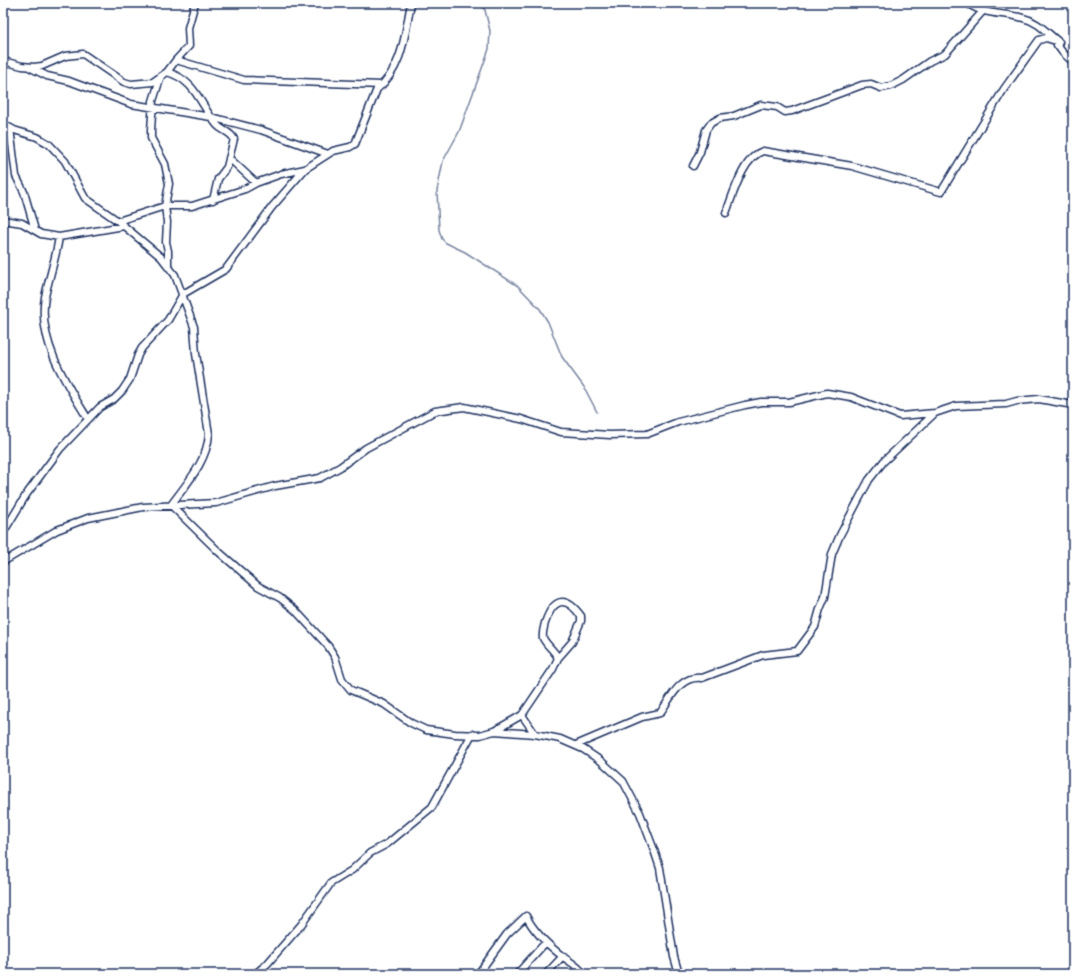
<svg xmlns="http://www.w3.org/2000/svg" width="1076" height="977" font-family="'Indie Flower',sans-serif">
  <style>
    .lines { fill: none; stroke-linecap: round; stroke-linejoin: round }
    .stream { stroke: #77839f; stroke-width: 1.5 }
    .minor-casing { stroke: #1b2f5e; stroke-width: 9 }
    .minor { stroke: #fff; stroke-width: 6 }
  </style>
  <rect width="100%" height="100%" fill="#fff"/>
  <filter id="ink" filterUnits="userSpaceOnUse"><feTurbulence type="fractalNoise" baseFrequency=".025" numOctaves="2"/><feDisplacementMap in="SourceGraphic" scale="8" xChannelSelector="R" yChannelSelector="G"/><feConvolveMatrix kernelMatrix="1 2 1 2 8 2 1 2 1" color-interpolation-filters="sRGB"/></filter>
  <g filter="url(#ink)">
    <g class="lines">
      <!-- stream -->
      <path class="stream" d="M480,3l5,7 5,21 -1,18 -30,83 -16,29 -6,30 2,39 3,9 4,4 19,9 53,34 22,23 8,13 14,35 22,30 13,25"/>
      <defs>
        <path id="minor" d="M967,3c19,13 36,9 56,15 15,3 24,15 36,24l-2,3 6,8 10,9
          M176,60l68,20 138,5
          M3,61l19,5 12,1 8,-1 23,-10 18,-2 41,28 7,2 22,-2 14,-10 9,-12 13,-14 -1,-18 7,-25
          M29,67l18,9 22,5 62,23 80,13 50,13 67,24
          M167,72c29,8 33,33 50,53 5,6 13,6 17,14l-7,28 -9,12 -5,21
          M160,79l-7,22 -2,29v8l14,26 4,20 -4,22 2,16 -1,20 2,9v16
          M3,124l11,6 23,7 12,7 16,17 20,37 33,23 47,-15h27l53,-17 11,-6 25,-9 24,-5
          M10,128l6,48 8,16 11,38
          M229,158l27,25
          M693,166l7,-14 6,-22 5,-7 9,-5 14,-2 27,-11 16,2 8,5 7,-1 70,-26 9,-1 10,4 10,-2 12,-6 27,-19 15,-7 38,-43
          M726,213c7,-18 17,-56 37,-62l89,15 89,26 63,-103 35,-49 7,-2 13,4
          M3,220l19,3 19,11 18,3 65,-11
          M118,221l43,36 14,18 19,52 2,27 13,80c-2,28 -22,49 -38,71
          M59,237c-3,21 -10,40 -14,60 -8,43 22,88 43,122
          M171,505l48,47 39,34 22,12 15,12 33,36 7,11 7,22 9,11 33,14 27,19 15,7 29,4 25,1 14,-4 41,3 25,5 23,10 18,12 22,20 17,32 14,37 6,18 14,89 5,17
          M3,533l23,-38 34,-46 40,-42 14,-8 8,-8 8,-12 8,-24 4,-7 26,-28 15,-26 43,-25 46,-62 33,-38 28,-18 17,-4 5,-3 22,-55c26,-20 28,-56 34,-86
          M3,562l54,-32 31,-12 55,-11 73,-4 59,-17 45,-8 20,-11 26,-19 69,-37 29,-4 57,12 40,13 49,3 37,-1 31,-12 67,-17 16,-3h28l38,-9 24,4 49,19 35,-3 21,-7 50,-2 11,-3 22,-2 34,6
          M522,715l13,19
          M494,731l28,-16 31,-46 5,-11 14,-16 9,-21v-5c-16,-22 -28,-17 -36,7 -1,4 -3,10 -2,15 3,7 12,13 15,20
          M576,745l66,-28 18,-4c11,-15 20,-38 42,-35l61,-23 34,-4 18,-24 5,-18 5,-12 7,-43 8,-19 29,-55 15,-19 51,-48
          M255,974l12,-10 34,-39 30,-42 21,-13 18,-17 17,-9 45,-37 40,-73
          M478,974l29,-40 19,-18c8,16 22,29 36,40 8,6 16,10 22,18
          M517,974l29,-32
          M546,974l17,-18"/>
      </defs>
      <!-- minor casing -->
      <use href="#minor" class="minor-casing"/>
      <!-- minor -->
      <use href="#minor" class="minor"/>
    </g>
  </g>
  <!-- margin -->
  <rect width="1076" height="977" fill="none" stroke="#fff" stroke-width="16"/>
  <rect x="8" y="8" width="1060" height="961" fill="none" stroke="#1b2f5e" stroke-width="1.5" filter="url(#ink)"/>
</svg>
